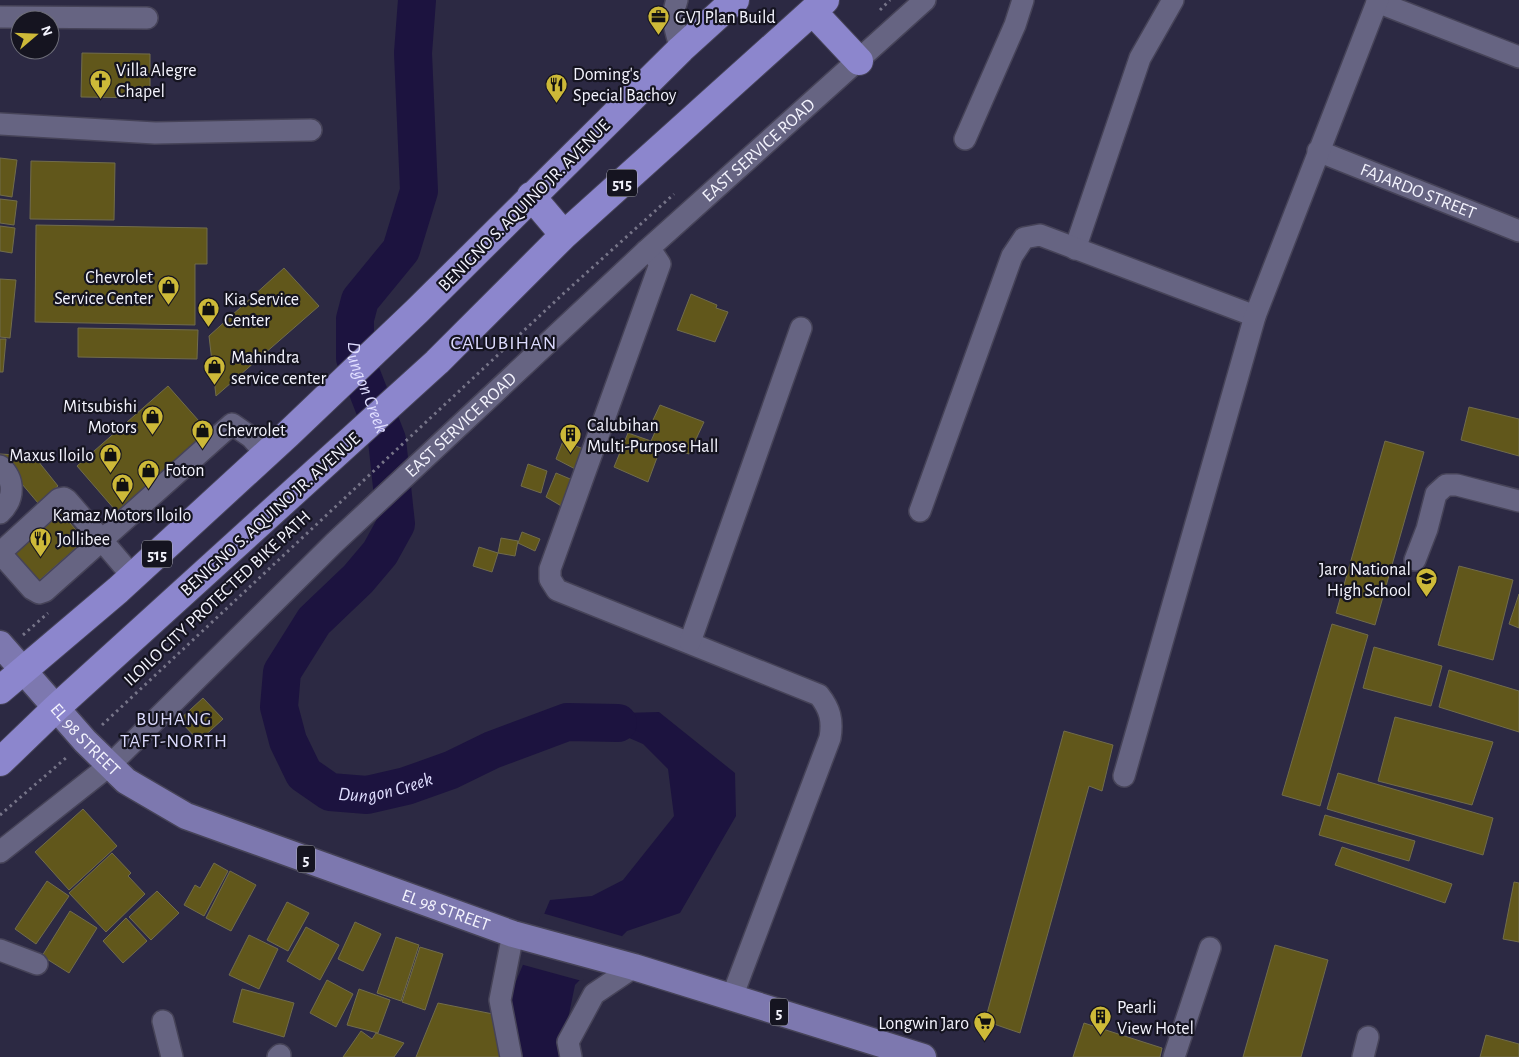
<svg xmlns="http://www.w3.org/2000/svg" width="1519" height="1057" font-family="'Alegreya Sans',sans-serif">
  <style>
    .water { fill: #1c133f }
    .pier { fill: #2c2943 }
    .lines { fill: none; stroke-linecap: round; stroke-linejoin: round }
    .river { stroke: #1c133f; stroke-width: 38 }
    .building { fill: #61571b; stroke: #716c4c }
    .minor-casing { stroke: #464358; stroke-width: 24 }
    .major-casing { stroke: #464358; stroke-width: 29 }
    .highway-casing { stroke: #464358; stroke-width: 30 }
    .path { stroke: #777589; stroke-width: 3; stroke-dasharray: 2.5 4; stroke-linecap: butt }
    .minor { stroke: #666482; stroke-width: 21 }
    .major { stroke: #7d78af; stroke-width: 26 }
    .highway { stroke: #8c86cd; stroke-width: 28 }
    .labels { text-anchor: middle; stroke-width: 4.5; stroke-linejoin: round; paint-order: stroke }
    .shield { fill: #151420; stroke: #b1b1bb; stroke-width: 1 }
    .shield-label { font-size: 16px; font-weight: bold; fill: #f4f4fe }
    .poi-label { font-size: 18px; fill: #f4f4fe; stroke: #151420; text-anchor: start }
    .street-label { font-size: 18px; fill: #f4f4fe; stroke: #151420 }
    .water-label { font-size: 19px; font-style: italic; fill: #e0deff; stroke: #151420 }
    .neighbourhood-label { font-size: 19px; letter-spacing: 1px; fill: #dcdbfd; stroke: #151420 }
    .quarter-label { font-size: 20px; letter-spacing: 1px; fill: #dcdbfd; stroke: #151420 }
  </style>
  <rect width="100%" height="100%" fill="#2c2943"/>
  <!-- water -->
  <path class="water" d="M659,712l76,61 1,43 -56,97 -53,18 -52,54 -12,58 2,14h-44l-14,-54 43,-103 42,-4 31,-16 51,-64 -6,-47 -25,-25 -37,-16 -39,-6 55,-9z"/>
  <!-- pier -->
  <path class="pier" d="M542,913l83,24 -43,44 -62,-17z"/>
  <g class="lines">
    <!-- river -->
    <path class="river" id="s1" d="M417,0l-4,53 6,138 -18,59 -41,50 -5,19v39l32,82 9,84 -16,29 -22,26 -44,42 -32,51 -3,35 9,34 16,33 26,18 37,3 39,-9 45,-16 41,-20 75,-28 51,1"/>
  </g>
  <!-- building -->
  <path class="building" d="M82,53l68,1v44l-69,-1z
    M0,158l17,2 -5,37 -12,-2z
    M31,161l84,2 -1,57 -84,-1z
    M0,199l17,2 -3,24 -14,-2z
    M36,225l171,3v36h-12v61l-160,-3z
    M0,226l15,2 -3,25 -12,-2z
    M284,268l35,38 -103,90 -7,-60z
    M0,279l16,1 -6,58 -10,-1z
    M691,294l26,11 -1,3 12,4 -13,30 -38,-12z
    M78,328l120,2 -1,29 -119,-2z
    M0,339h6l-3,33h-3z
    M168,386l46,52 -92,80 -45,-52z
    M660,405l44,17 -15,32 -27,-10 -14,38 -34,-15 14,-34 23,8 8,-18 -6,-3z
    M1469,407l50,12v37l-58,-16z
    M563,441l23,9 -7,21 -23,-12z
    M1385,441l39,11 -49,173 -39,-12z
    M0,454l34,2 24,30 -20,17 -38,-45z
    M528,464l19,7 -6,22 -20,-7z
    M556,473l19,8 -12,26 -17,-10z
    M61,513l24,27 -50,44 -24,-27z
    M522,532l18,7 -5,12 -17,-8z
    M501,538l17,3 -3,15 -17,-3z
    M479,547l19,6 -6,19 -19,-6z
    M1459,566l54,14 -20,80 -55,-15z
    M1519,594v34l-10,-4z
    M1332,624l36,11 -48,171 -38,-11z
    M1374,647l68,19 -11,40 -68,-18z
    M1449,670l70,21v41l-80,-25z
    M203,698l20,21 -24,22 -20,-21z
    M1395,717l98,25 -21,63 -94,-24z
    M1064,731l49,14 -11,46 -13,-5 -69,247 -35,-12z
    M1338,773l155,45 -10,37 -156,-46z
    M83,809l34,37 -48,44 -34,-38z
    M1325,815l90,26 -6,20 -90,-26z
    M1342,847l110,37 -7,19 -110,-38z
    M112,853l19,20 -3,3 17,18 -39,38 -37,-39z
    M214,863l14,8 -24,45 -20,-11 11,-20 5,3z
    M230,871l26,14 -25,46 -25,-13z
    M47,881l22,15 -33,48 -21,-15z
    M1514,882l5,1v59l-16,-3z
    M157,891l22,22 -28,27 -22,-23z
    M287,902l22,11 -21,38 -21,-11z
    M70,911l27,17 -28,45 -27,-17z
    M126,918l21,23 -24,22 -20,-22z
    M355,922l26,12 -18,37 -25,-12z
    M306,927l33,18 -19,35 -33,-19z
    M249,935l29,14 -19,40 -30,-14z
    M396,937l23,8 -18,56 -24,-8z
    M1275,945l53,15 -27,97h-58z
    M420,947l23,7 -18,56 -23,-8z
    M327,980l26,14 -17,33 -26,-14z
    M242,989l52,14 -10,34 -51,-15z
    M359,989l31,11 -12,33 -31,-8z
    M438,1003l55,11 8,43h-85z
    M1084,1023l78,25 -2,9h-87z
    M361,1031l11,8 4,-6 28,10 -10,14h-51z
    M1486,1035l33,9v13h-39z"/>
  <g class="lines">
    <defs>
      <g id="minor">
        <path d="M677,0c-7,18 -1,32 4,49"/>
        <path d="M1377,2l142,55"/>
        <path d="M0,17l147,1"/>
        <path d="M0,124l155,9 156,-3"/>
        <path d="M965,139l50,-114 8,-25"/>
        <path id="s2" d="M1318,151l201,80"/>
        <path d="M1075,249l65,-191 33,-58"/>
        <path d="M646,251l8,4 6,9 -110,305v10l7,11 262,105c11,14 14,25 11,43l-98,259"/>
        <path d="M0,466c15,13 15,33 0,47"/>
        <path d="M920,511l92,-255 12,-18 16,-3 215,81"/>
        <path d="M1415,560l12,-31 9,-35 10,-9h11l62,16"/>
        <path d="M133,577c-22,-26 -44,-52 -66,-77l-3,-2 -5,1 -59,54 32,36 7,4 6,-2 187,-167 19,13 15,17"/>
        <path d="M690,642l111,-314"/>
        <path d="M1124,776l131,-460 123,-316"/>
        <path id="s3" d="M0,852l110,-87 224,-222 312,-292 279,-251"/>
        <path d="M0,950l37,14"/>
        <path d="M163,1021l9,36"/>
        <path d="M278,1057l2,-2"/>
        <path d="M511,1057l-11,-57 13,-66"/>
        <path d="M571,1057l-3,-15 26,-48 40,-27"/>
        <path d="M1174,1057l36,-109"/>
        <path d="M1363,1057l5,-20"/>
      </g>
      <g id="major">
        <path id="s4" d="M0,644l85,97 41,40 60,35 327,118 121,33 289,90"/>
      </g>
      <path id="highway" d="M813,12l46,49
        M531,196l33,39
        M0,690l118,-100 170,-156 129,-123 264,-262 54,-49
        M0,762l56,-54 381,-346 127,-127 261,-235"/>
    </defs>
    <!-- minor casing -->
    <use href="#minor" class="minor-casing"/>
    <!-- major casing -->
    <use href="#major" class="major-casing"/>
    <!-- highway casing -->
    <use href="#highway" class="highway-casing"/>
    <!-- path -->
    <path class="path" d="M880,10l10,-10
      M23,635l25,-22
      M102,725l461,-431 111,-100
      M0,815l67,-58"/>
    <!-- minor -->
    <use href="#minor" class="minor"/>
    <!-- major -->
    <use href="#major" class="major"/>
    <!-- highway -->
    <use href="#highway" class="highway"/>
  </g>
  <!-- icons -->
  <defs>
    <symbol id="office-pin" viewBox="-11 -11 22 30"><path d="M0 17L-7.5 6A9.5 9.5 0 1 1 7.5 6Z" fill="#cdb938" stroke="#151420"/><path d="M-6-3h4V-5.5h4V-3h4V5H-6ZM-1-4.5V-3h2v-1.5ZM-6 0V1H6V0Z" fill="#111"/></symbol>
    <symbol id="church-pin" viewBox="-11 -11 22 30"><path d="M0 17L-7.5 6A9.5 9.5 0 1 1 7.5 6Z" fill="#cdb938" stroke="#151420"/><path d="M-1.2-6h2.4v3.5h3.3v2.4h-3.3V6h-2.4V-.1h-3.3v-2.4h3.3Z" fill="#111"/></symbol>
    <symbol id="restaurant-pin" viewBox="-11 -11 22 30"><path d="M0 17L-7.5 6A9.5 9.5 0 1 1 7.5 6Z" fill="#cdb938" stroke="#151420"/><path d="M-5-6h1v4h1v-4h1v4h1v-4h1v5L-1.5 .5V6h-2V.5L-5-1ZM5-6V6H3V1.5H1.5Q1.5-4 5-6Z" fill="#111"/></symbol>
    <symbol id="shop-pin" viewBox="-11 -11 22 30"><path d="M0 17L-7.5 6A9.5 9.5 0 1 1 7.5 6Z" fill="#cdb938" stroke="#151420"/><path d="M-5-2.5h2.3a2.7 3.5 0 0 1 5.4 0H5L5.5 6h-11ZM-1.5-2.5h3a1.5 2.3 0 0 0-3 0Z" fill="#111"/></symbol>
    <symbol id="building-pin" viewBox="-11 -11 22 30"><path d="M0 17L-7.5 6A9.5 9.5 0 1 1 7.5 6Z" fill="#cdb938" stroke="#151420"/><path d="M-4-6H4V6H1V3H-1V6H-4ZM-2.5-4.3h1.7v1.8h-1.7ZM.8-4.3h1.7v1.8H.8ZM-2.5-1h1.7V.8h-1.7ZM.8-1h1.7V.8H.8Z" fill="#111"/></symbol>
    <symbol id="school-pin" viewBox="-11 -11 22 30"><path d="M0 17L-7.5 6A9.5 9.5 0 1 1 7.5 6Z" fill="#cdb938" stroke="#151420"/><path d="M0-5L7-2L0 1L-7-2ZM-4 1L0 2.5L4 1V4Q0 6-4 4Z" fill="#111"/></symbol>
    <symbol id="supermarket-pin" viewBox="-11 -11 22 30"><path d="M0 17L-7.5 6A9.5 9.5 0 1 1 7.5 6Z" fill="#cdb938" stroke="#151420"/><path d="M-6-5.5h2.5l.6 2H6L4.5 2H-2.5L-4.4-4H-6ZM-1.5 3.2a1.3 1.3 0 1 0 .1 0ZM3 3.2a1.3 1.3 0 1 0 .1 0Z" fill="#111"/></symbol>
  </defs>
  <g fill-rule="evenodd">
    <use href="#office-pin" x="646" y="4" width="25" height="34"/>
    <use href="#church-pin" x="88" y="68" width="25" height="34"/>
    <use href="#restaurant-pin" x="544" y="72" width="25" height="34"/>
    <use href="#shop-pin" x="156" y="274" width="25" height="34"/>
    <use href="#shop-pin" x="196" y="296" width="25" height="34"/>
    <use href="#shop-pin" x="202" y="354" width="25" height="34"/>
    <use href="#shop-pin" x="140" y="404" width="25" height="34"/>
    <use href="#shop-pin" x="190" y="418" width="25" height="34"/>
    <use href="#building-pin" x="558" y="422" width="25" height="34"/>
    <use href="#shop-pin" x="98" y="442" width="25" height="34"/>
    <use href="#shop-pin" x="136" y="458" width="25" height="34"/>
    <use href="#shop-pin" x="110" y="472" width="25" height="34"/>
    <use href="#restaurant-pin" x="28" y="526" width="25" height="34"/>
    <use href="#school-pin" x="1414" y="566" width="25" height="34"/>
    <use href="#building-pin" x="1088" y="1004" width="25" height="34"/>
    <use href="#supermarket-pin" x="972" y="1010" width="25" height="34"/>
  </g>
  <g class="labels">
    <!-- shield labels -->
    <g class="shield">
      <rect x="607" y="169.5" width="30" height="27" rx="4"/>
      <rect x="142" y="540.5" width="30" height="27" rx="4"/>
      <rect x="297" y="845.5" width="18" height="27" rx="4"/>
      <rect x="770" y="998.5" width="18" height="27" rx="4"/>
    </g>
    <g class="shield-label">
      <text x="622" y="189">515</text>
      <text x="157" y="560">515</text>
      <text x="306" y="865">5</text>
      <text x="779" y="1018">5</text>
    </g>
    <!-- poi labels -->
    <g class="poi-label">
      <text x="675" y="23">GVJ Plan Build</text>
      <text x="116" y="76">Villa Alegre<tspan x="116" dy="21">Chapel</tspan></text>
      <text x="573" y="80">Doming's<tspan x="573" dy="21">Special Bachoy</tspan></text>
      <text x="153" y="283" text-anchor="end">Chevrolet<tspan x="153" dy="21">Service Center</tspan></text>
      <text x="224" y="305">Kia Service<tspan x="224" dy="21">Center</tspan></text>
      <text x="231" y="363">Mahindra<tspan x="231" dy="21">service center</tspan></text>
      <text x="137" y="412" text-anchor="end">Mitsubishi<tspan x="137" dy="21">Motors</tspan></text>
      <text x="587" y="431">Calubihan<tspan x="587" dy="21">Multi-Purpose Hall</tspan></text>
      <text x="218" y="436">Chevrolet</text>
      <text x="94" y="461" text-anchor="end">Maxus Iloilo</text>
      <text x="165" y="476">Foton</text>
      <text x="122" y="521" text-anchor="middle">Kamaz Motors Iloilo</text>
      <text x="57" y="545">Jollibee</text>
      <text x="1411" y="575" text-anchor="end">Jaro National<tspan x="1411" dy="21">High School</tspan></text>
      <text x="1117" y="1013">Pearli<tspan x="1117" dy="21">View Hotel</tspan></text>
      <text x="969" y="1029" text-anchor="end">Longwin Jaro</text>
    </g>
    <!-- street labels -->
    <g class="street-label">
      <text dy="6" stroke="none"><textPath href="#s3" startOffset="1034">EAST SERVICE ROAD</textPath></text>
      <text dy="6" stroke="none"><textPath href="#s2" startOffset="108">FAJARDO STREET</textPath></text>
      <text transform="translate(524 205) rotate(-45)" y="6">BENIGNO S. AQUINO JR. AVENUE</text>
      <text dy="6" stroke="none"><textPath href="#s3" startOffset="629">EAST SERVICE ROAD</textPath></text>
      <text transform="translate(270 514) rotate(-42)" y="6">BENIGNO S. AQUINO JR. AVENUE</text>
      <text transform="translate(217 598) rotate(-43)" y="6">ILOILO CITY PROTECTED BIKE PATH</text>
      <text dy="6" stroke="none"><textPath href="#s4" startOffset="128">EL 98 STREET</textPath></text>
      <text dy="6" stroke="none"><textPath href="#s4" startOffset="532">EL 98 STREET</textPath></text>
    </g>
    <!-- water labels -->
    <g class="water-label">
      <text dy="7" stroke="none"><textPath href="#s1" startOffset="408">Dungon Creek</textPath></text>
      <text dy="7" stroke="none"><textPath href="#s1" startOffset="932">Dungon Creek</textPath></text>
    </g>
    <!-- neighbourhood labels -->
    <g class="neighbourhood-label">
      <text x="174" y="725">BUHANG<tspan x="174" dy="22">TAFT-NORTH</tspan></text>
    </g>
    <!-- quarter labels -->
    <g class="quarter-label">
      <text x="504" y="349">CALUBIHAN</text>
    </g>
  </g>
  <!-- north arrow -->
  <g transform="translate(35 35) rotate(71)"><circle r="24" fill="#151420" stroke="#6e6e79"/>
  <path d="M0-4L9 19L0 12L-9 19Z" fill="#cdb938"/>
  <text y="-8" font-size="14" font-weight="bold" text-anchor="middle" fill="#f4f4fe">N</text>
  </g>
</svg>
